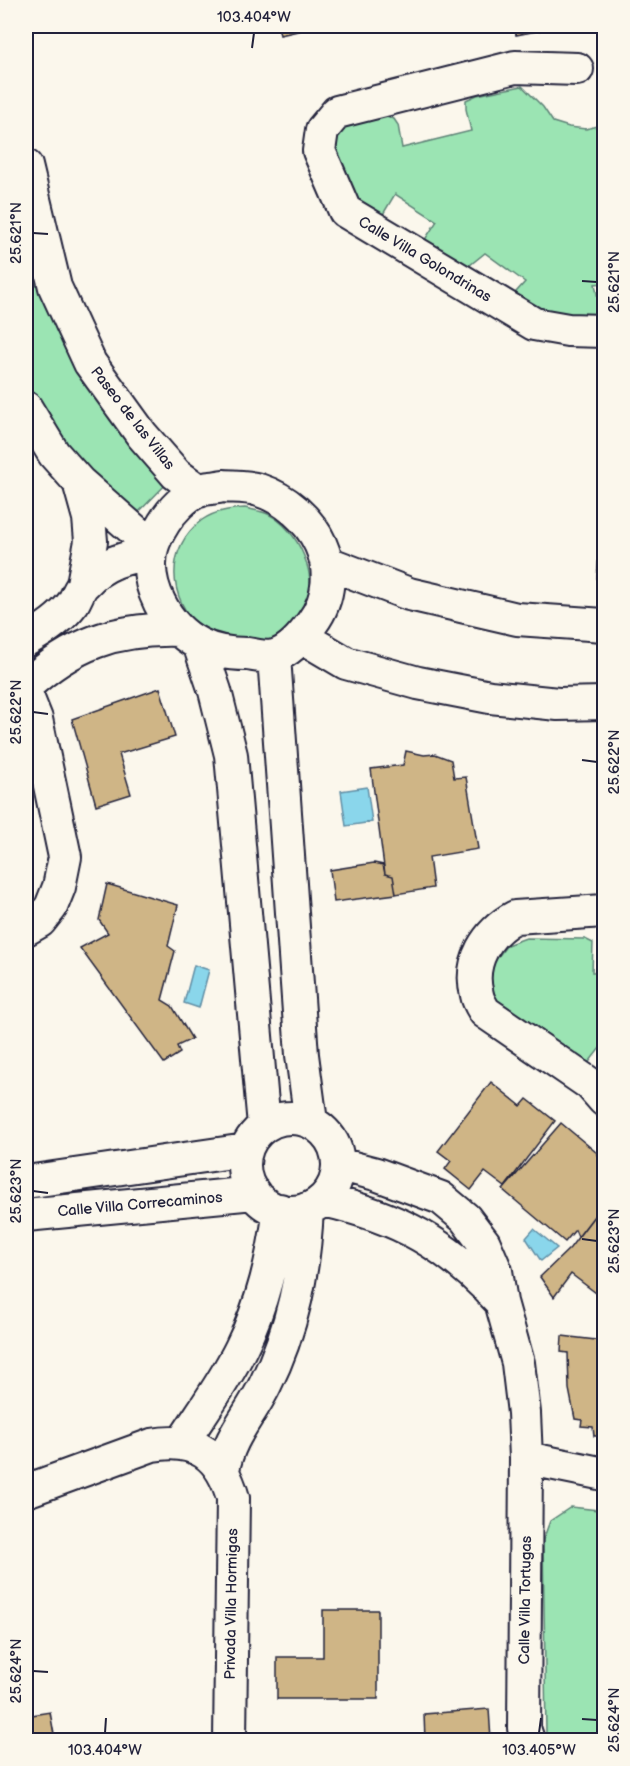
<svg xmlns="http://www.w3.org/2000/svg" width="630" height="1766" font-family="'Balsamiq Sans',sans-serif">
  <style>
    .green { fill: #9be4b3; stroke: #5e8377; stroke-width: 1.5 }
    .water { fill: #8ad6eb; stroke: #608ea5; stroke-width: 1.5 }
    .building { fill: #cfb586; stroke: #22223b; stroke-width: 1.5 }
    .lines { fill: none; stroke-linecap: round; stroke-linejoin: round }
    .street-casing { stroke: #22223b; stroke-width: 36 }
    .street { stroke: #fbf7ec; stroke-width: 32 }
    .ticks { fill: none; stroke: #22223b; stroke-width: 2 }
    .labels { text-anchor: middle; stroke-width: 5; stroke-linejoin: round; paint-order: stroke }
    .street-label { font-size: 15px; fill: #22223b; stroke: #fbf7ec }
    .neatline { fill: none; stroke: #22223b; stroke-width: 2 }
    .ticks-label { font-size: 15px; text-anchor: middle; fill: #22223b }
  </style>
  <rect width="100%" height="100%" fill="#fbf7ec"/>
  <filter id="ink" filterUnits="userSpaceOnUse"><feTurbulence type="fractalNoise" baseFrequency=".0167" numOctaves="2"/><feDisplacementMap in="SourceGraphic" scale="12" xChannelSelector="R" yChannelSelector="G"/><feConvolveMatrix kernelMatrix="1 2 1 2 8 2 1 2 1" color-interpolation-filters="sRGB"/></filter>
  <g filter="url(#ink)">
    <!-- green -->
    <path class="green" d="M522,86l21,21 10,15 16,5 17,2 18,-5v159l-9,1 6,31 -35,5 -58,-19 17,-19 -40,-29 -15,12 -7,1 -37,-22v-6l11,-17 -42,-27 -16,27 -40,-39 -5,-42c12,-18 39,-28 60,-21l4,6 4,23 69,-17 -5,-22v-9l11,-5z
      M26,166l29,121 121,187 -49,50 -101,-116z
      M245,508c8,2 17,3 23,6 30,14 53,65 37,95 -8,16 -23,26 -37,35 -22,-3 -49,-2 -67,-16 -34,-28 -36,-81 1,-108 13,-9 28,-11 43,-12z
      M526,938l59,1 8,4 -1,29h12v71l-18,23 -87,-59 -8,-23v-11l3,-11 13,-17z
      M571,1507l27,3 1,23h5v207h-53l-5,-7 -3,-193 7,-19z"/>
    <!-- water -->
    <path class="water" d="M367,787l5,35 -26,4 -5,-35z
      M194,965l15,5 -10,38 -15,-5z
      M534,1229l23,19 -16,13 -15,-23z"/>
    <!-- building -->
    <path class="building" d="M278,26h38v1l-36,8z
      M514,26h48l-46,9z
      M602,510h2v69h-7z
      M160,688l15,49 -56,17 12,40 -35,11 -24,-86z
      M406,751l18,4 11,-1 16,6 3,18 12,-1 12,72 -49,8 4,31 -37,6 -3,-18 -8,-2 -14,-105 32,-4z
      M374,863l9,2 2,9 8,2 3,18 -62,8 -4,-32z
      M107,884l71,21 -10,41 7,5 -13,49 10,6 20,33 -15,7 3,7 -16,10 -84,-115 28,-15 -9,-13z
      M491,1082l30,24 6,-7 28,22 -50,66 -20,-15 -14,18 -26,-21 6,-8 -13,-10z
      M561,1123l36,30 7,13v37l-26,34 -3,-7 -10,12 -62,-52z
      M604,1203v96l-33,-25 -17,23 -14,-20 30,-29z
      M562,1336l42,5v101v-6h-10l-1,-9 -12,-1 1,-6 -7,-1 -6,-30 -1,-36 -7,-1z
      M323,1610h55v89h-101v-42h46z
      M489,1709l2,31h-66l-1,-26z
      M50,1712l5,28h-29v-24z"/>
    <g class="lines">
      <defs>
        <path id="street" d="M577,69l-62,-2 -178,45 -15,18 -3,21 26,60 189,113 34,6 36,1
          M26,166l29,121 35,76 52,72 34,39 23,17
          M26,408l28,46 25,28 73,64
          M79,482l10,36 2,23 -8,43
          M223,486c11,1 25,0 36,4 55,18 91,82 53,133 -9,13 -22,28 -37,33 -8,2 -20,-1 -28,-2 -16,0 -33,-2 -48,-10 -33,-17 -56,-60 -47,-96 2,-8 7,-17 12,-25 7,-12 22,-28 36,-33 7,-2 15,-2 23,-4z
          M328,563l81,31 108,25 87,6
          M302,637l44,26 72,20 72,14 68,7 46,-1
          M26,640c17,-9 35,-21 47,-37 4,-6 6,-15 12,-20 18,-20 41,-26 66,-30
          M199,644l16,47 16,64 33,371
          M274,656l28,399 9,67
          M26,686c46,-42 89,-58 153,-56
          M26,694l10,25 29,138 -6,30 -8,20 -11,14 -14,8
          M604,911l-89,6c-28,15 -47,45 -38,78 1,6 5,12 8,17l105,72 14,16
          M244 1165a47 47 0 1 1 94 0a47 47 0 1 1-94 0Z
          M338,1164l38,10 65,24 24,20 19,25 12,28 5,31 17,61 6,50 2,45 -2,270 4,12
          M26,1182l220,-32
          M323,1200c76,17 125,44 178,102
          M26,1215l228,-22
          M182,1443c20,-31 43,-62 59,-95 22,-44 32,-90 39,-138
          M526,1458l78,16
          M223,1470c6,-34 27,-54 42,-85 28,-56 39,-114 42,-176
          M26,1491l126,-46c44,-8 69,10 81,53l-3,242"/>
      </defs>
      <!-- street casing -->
      <use href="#street" class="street-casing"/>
      <!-- street -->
      <use href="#street" class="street"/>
    </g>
  </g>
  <!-- ticks -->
  <path class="ticks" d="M252,48l2,-15M33,233l15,1M582,281l15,1M33,712l15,2M582,760l15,2M33,1191l15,2M582,1239l15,2M33,1671l15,1M582,1719l15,1M105,1733l1,-15M539,1733l2,-15"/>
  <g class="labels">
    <!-- street labels -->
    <g class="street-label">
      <text transform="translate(425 259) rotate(31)" y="5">Calle Villa Golondrinas</text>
      <text transform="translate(133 418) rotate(52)" y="5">Paseo de las Villas</text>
      <text transform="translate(140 1204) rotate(-5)" y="5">Calle Villa Correcaminos</text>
      <text transform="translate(525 1600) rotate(-89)" y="5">Calle Villa Tortugas</text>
      <text transform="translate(231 1604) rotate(-89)" y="5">Privada Villa Hormigas</text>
    </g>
  </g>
  <!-- margin -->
  <rect width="630" height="1766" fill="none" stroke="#fbf7ec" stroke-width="66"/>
  <rect x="33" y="33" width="564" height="1700" class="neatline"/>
  <g class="ticks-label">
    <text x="254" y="22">103.404°W</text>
    <text transform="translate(16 233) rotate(-90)" y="5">25.621°N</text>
    <text transform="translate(614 282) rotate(-90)" y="5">25.621°N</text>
    <text transform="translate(16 712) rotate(-90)" y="5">25.622°N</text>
    <text transform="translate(614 762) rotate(-90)" y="5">25.622°N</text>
    <text transform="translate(16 1191) rotate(-90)" y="5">25.623°N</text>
    <text transform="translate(614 1241) rotate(-90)" y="5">25.623°N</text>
    <text transform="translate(16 1671) rotate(-90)" y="5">25.624°N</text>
    <text transform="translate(614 1720) rotate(-90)" y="5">25.624°N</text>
    <text x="105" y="1755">103.404°W</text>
    <text x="539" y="1755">103.405°W</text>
  </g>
</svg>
